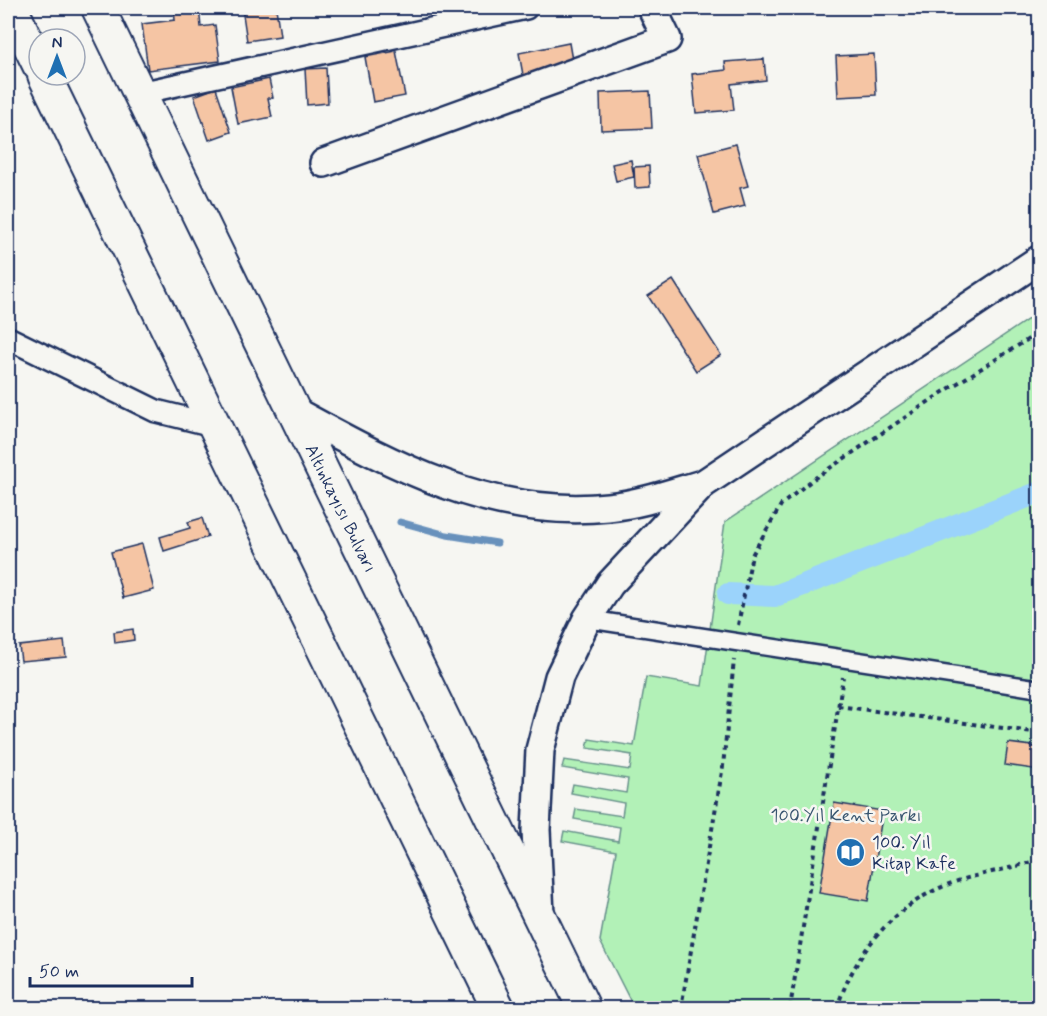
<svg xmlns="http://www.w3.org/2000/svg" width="1047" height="1016" font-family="Mynerve,sans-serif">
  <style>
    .green { fill: #b2f1b7; stroke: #66908a; stroke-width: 1.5 }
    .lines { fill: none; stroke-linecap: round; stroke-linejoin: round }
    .stream { stroke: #6891bc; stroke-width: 7 }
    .canal { stroke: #9bd3fb; stroke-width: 22 }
    .building { fill: #f5c5a4; stroke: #1b2f5e; stroke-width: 1.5 }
    .pedestrian-casing { stroke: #1b2f5e; stroke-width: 21 }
    .minor-casing { stroke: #1b2f5e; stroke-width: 26 }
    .tertiary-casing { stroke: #1b2f5e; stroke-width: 32 }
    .secondary-casing { stroke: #1b2f5e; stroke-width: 36 }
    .path { stroke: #1b2f5e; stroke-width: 4; stroke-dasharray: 4.5 4.5; stroke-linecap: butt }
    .pedestrian { stroke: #f6f6f2; stroke-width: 16 }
    .minor { stroke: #f6f6f2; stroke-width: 21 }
    .tertiary { stroke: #f6f6f2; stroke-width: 27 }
    .secondary { stroke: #f6f6f2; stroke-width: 32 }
    .labels { text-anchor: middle; stroke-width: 5; stroke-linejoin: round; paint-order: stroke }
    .street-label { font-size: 18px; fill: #1b2f5e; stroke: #f6f6f2 }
    .park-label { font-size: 18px; fill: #395670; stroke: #f6f6f2 }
    .poi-label { font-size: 18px; fill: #1b2f5e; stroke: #f6f6f2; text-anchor: start }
  </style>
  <rect width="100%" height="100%" fill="#f6f6f2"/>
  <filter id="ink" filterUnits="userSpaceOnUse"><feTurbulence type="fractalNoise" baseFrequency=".0167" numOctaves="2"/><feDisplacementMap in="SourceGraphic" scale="12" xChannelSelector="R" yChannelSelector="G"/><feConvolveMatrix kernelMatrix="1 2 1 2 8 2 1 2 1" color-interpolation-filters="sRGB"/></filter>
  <g filter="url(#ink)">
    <!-- green -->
    <path class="green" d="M1039,312v696h-405l-34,-67 16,-90 -54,-10 2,-10 54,10 2,-14 -46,-8 2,-10 46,7 2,-13 -53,-10 2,-9 53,9 2,-14 -66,-11 2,-8 66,10 2,-15 -45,-7 2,-9 45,7 12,-69 56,9 23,-164z"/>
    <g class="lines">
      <!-- stream -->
      <path class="stream" d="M400,522l47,13 50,8"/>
      <!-- canal -->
      <path class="canal" d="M728,594l47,2 265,-104"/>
    </g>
    <!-- building -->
    <path class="building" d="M147,8h25v1l-23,4z
      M174,8h25l2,19 14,-2 5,36 -72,9 -6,-46 33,-4z
      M242,8h34l4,28 -33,5z
      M569,43l4,23 -50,9 -4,-22z
      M396,51l9,45 -32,6 -8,-45z
      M874,54l2,41 -38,2 -2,-41z
      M764,59l2,21 -35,4 3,26 -38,3 -4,-39 34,-4 -1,-8z
      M326,68l2,35 -21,2 -2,-36z
      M269,79l4,19h-5l4,19 -34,7 -7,-37z
      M216,88l15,44 -22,8 -15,-44z
      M650,91l2,37 -51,2 -1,-37z
      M736,144l12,42 -8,2 5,18 -31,8 -16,-60z
      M631,160l3,17 -18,4 -4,-17z
      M649,166l1,21 -15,1 -1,-21z
      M673,280l48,75 -25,16 -48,-75z
      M202,518l6,19 -44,14 -4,-14 30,-9 -2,-6z
      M142,544l12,46 -31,8 -12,-46z
      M133,629l1,11 -19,3 -1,-11z
      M64,641l2,16 -45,4 -2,-15z
      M1008,743l32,4v23l-35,-5z
      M834,803l49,8 -15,90 -49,-8z"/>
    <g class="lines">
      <defs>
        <path id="pedestrian" d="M587,619l453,70"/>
        <path id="minor" d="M140,93l386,-85
          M8,338l148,73 61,15"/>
        <path id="tertiary" d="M324,163l343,-124 -15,-31
          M294,411c99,54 196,108 314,96 32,-3 63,-14 94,-23
          M540,915l-4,-85 4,-80 19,-73 28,-58 23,-35 93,-100 337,-225"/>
        <path id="secondary" d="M11,8l28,57
          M98,8l486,1000
          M44,75l454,933"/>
      </defs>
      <!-- pedestrian casing -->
      <use href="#pedestrian" class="pedestrian-casing"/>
      <!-- minor casing -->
      <use href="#minor" class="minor-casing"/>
      <!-- tertiary casing -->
      <use href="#tertiary" class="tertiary-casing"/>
      <!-- secondary casing -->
      <use href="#secondary" class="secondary-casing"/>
      <!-- path -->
      <path class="path" d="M738,625l14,-70 29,-50 31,-25 128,-86 100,-62
        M838,706l202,27
        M681,1008l42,-242 11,-106
        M790,1008l53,-331
        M837,1008c19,-60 64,-111 127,-129 25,-7 50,-11 76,-20"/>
      <!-- pedestrian -->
      <use href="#pedestrian" class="pedestrian"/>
      <!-- minor -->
      <use href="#minor" class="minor"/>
      <!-- tertiary -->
      <use href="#tertiary" class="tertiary"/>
      <!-- secondary -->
      <use href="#secondary" class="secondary"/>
    </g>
  </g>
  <!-- icons -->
  <defs>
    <symbol id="library-disc" viewBox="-11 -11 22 22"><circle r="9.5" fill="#1f6fb2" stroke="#f6f6f2"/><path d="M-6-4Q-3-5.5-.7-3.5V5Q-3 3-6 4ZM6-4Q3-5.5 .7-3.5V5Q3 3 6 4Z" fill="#fff"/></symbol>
  </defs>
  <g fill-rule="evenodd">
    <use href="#library-disc" x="834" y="836" width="33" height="33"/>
  </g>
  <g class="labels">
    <!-- street labels -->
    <g class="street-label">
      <text transform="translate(341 508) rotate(64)" y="6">Altınkayısı Bulvarı</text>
    </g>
    <!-- park labels -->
    <g class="park-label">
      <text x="846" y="821">100.Yıl Kent Parkı</text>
    </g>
    <!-- poi labels -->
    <g class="poi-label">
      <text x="872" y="848">100. Yıl<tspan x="872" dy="21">Kitap Kafe</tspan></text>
    </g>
  </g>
  <!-- margin -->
  <rect width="1047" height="1016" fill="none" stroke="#f6f6f2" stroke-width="30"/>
  <rect x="15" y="15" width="1017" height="986" fill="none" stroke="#1b2f5e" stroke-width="2" filter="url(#ink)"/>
  <!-- north arrow -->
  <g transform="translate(57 57)"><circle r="28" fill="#f6f6f2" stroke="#9ea6b7" stroke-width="1.5"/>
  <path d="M0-4.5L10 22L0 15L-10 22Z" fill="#1f6fb2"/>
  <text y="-9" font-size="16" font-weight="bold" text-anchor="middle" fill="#1b2f5e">N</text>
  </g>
  <!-- scale -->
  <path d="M30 977v9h162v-9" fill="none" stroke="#1b2f5e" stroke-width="3"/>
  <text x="39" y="977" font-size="18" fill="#1b2f5e" stroke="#f6f6f2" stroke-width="4.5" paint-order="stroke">50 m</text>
</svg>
